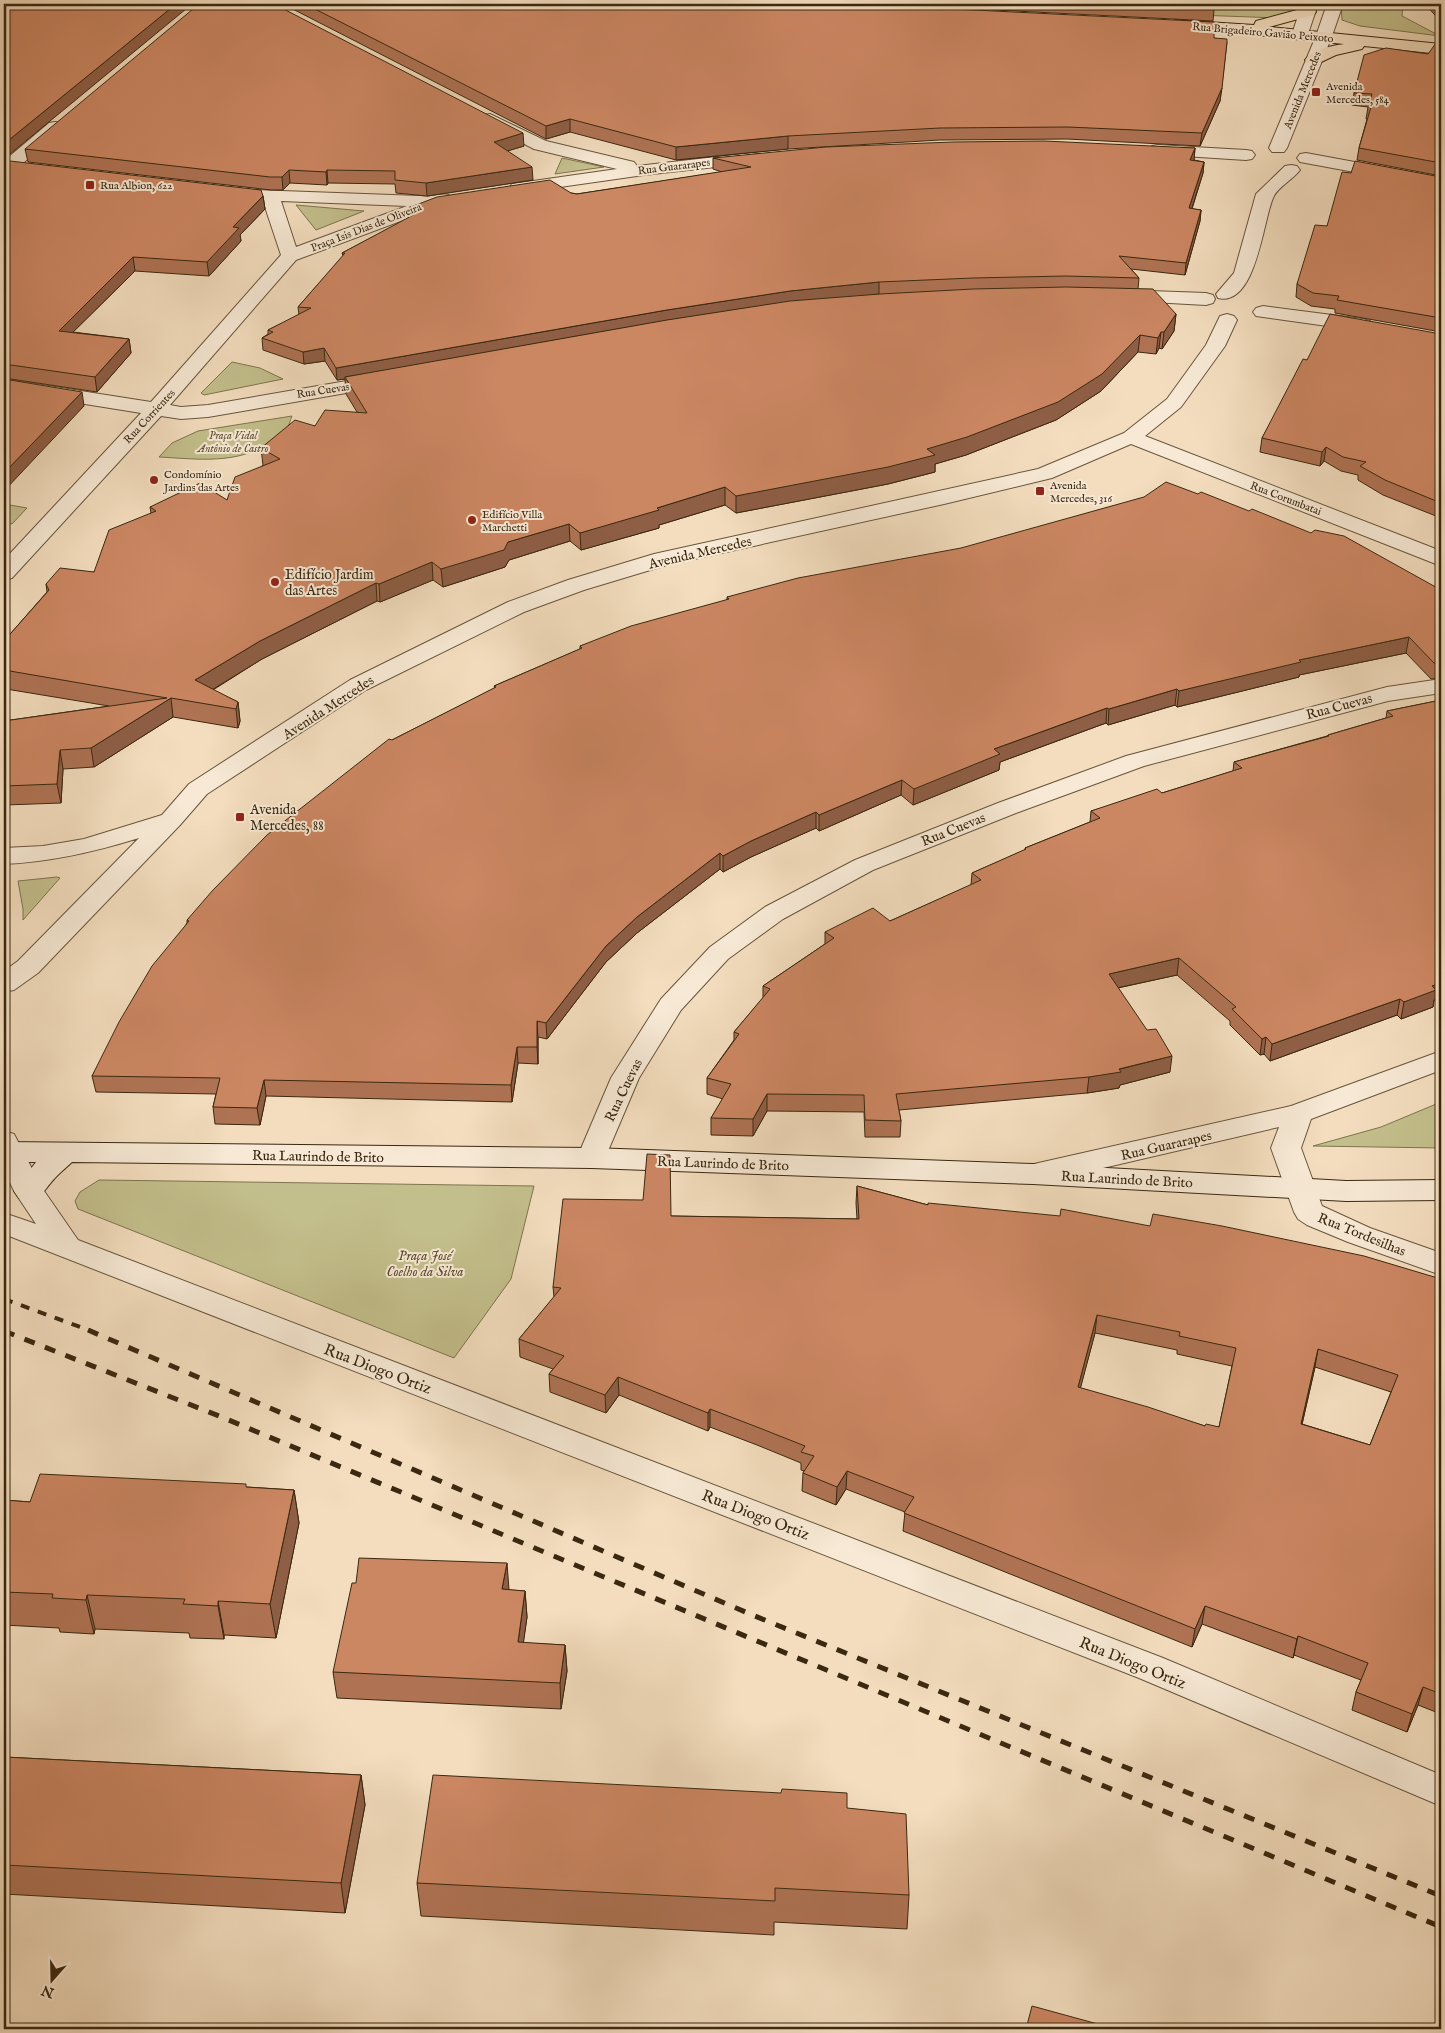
<svg xmlns="http://www.w3.org/2000/svg" width="1445" height="2033" font-family="'IM FELL English',serif">
  <style>
    .green { fill: #c3bf8c; stroke: #7e744e }
    .lines { fill: none; stroke-linecap: round; stroke-linejoin: round }
    .street-casing { stroke: #68553c; stroke-width: 2 }
    .secondary-casing { stroke: #3a2810; stroke-width: 2 }
    .primary-casing { stroke: #3a2810; stroke-width: 2 }
    .street { fill: #f7e9d5; fill-rule: evenodd }
    .secondary { fill: #f7e9d5; fill-rule: evenodd }
    .primary { fill: #f3ddbe; fill-rule: evenodd }
    .rail-far1 { stroke: #3a2810; stroke-width: 4; stroke-dasharray: 9 9; stroke-linecap: butt }
    .rail { stroke: #3a2810; stroke-width: 5; stroke-dasharray: 11 11; stroke-linecap: butt }
    .wall { fill: #af7354; stroke: #3a2810; fill-rule: evenodd }
    .shaded-wall { fill: #8e5e45; stroke: #3a2810 }
    .building { fill: #cb8662; stroke: #3a2810; fill-rule: evenodd }
    .poi-dot { fill: #8f2418; stroke: #f7e9d5; stroke-width: 2 }
    .labels { text-anchor: middle; stroke-width: 4; stroke-linejoin: round; paint-order: stroke }
    .far-street-label { font-size: 11px; fill: #3a2810; stroke: #f7e9d5 }
    .far-poi-label { font-size: 11px; fill: #3a2810; stroke: #f7e9d5; text-anchor: start }
    .far-park-label { font-size: 11px; font-style: italic; fill: #5c4e2f; stroke: #f7e9d5 }
    .street-label { font-size: 14px; fill: #3a2810; stroke: #f7e9d5 }
    .poi-label { font-size: 14px; fill: #3a2810; stroke: #f7e9d5; text-anchor: start }
    .park-label { font-size: 14px; font-style: italic; fill: #5c4e2f; stroke: #f7e9d5 }
    .near-street-label { font-size: 16px; fill: #3a2810; stroke: #f7e9d5 }
  </style>
  <rect width="100%" height="100%" fill="#f3ddbe"/>
  <filter id="stains"><feTurbulence type="fractalNoise" baseFrequency=".004" numOctaves="4"/><feColorMatrix values="0 0 0 0 .2 0 0 0 0 .09 0 0 0 0 .02 0 0 0 .5 -.17"/></filter>
  <radialGradient id="worn" r=".72"><stop offset=".6" stop-color="#630" stop-opacity="0"/><stop offset="1" stop-color="#630" stop-opacity=".3"/></radialGradient>
  <!-- green -->
  <path class="green" d="M1196,4h101l-4,11 -14,3 -83,-3z
    M1341,4h62l-1,12 38,20 -80,-10 -18,-6z
    M562,158l42,9 -49,7z
    M296,205l68,6 -48,19z
    M232,362l28,6 23,11 -79,16 -3,-2z
    M292,416c-2,4 -3,11 -6,14 -3,5 -10,9 -15,12 -34,23 -73,17 -112,15l13,-14 26,-12z
    M4,504l23,4 -15,16 -8,-2z
    M57,877l3,1 -37,42v-11l-5,-28z
    M1441,1102v46l-128,-2 68,-19z
    M99,1180l435,6 -23,93 -57,79 -376,-149 -3,-8 5,-9z"/>
  <g class="lines">
    <defs>
      <path id="street" d="M1302,4h16l-10,30 -2,3h-12l-2,-3z
        M1327,4h16l-11,32 -45,112 -3,4h-12l-3,-4 47,-112z
        M490,114l56,27 88,21 3,4 114,-13 6,1 3,4 -3,4 -6,1 -107,12 -126,18 -6,-1 -3,-4 3,-4 105,-15 -83,-20 -50,-26 -2,-4 2,-4z
        M55,122l6,1 2,4 -2,4 -51,43 -6,1v-14l45,-38z
        M1158,145l88,5 6,1 3,4 -3,4 -6,1 -94,-6 -3,-4 3,-4z
        M1306,153l135,25v10l-141,-26 -3,-4 3,-4z
        M1291,165l6,1 3,4c-7,10 -23,17 -27,28 -10,23 -17,109 -55,100l-2,-4 18,-21 22,-79 29,-28z
        M254,190l166,6c11,2 18,-3 29,-1l3,4 -3,4 -153,57 -126,145 11,2 27,-2 173,-30 7,2 3,4 -3,4 -7,2 -173,30 -27,2 -20,-3 -149,162 -8,2v-20l137,-147 -137,-22v-12l147,23 130,-147 -18,-54 -15,-2 -3,-4 3,-4zM281,201l126,5 -111,41z
        M1122,290l84,3 7,2 2,4 -2,4 -7,2 -91,-5 -2,-4 2,-4z
        M1263,306l100,13 7,2 3,4 -3,4 -7,2 -107,-15 -3,-4 3,-4z
        M1227,314l7,2 3,4 -12,26 -44,61 -36,29 296,115v15l-310,-122 -79,34 -108,26 -277,61 -83,25 -60,22 -158,78 -159,104 -27,31 -142,148 -24,17 -10,2v-21l14,-10 121,-123c-45,14 -88,24 -135,26v-16l39,-2 41,-7 78,-24 27,-31 161,-104 158,-78 60,-22 86,-26 384,-85 86,-36 43,-34 39,-54 14,-29z
        M1441,679v14l-53,8 -244,65 -128,47 -143,57 -90,49 -55,40 -47,51 -42,68 -37,87 -10,3 -10,-3 -5,-7 34,-80 50,-79 49,-52 55,-40 90,-47 143,-57 128,-47 261,-69z
        M1441,1051v19l-130,49 -10,29 21,58 48,22 71,25v22l-93,-33 -41,-17 -9,-6 -4,-7 -23,-64 8,-21 -245,57 -10,-3 -5,-7 5,-7 10,-3 257,-58z
        M4,1131l10,3 28,54 36,52 1085,418 278,117v31l-302,-128 -1135,-444v-21l32,11 -22,-33 -10,-21z"/>
      <path id="secondary" d="M4,1142l588,6 441,16 313,17 95,-1v20l-95,1 -313,-17 -441,-16 -520,-6c-6,6 -13,11 -18,17 -13,14 -13,25 -35,19l-5,-7 22,-29h-32z"/>
      <path id="primary" d="M1308,7l5,2 3,3 -3,3 -44,12 172,17v10l-77,-8 -2,3 -26,6 -17,8h-12l-2,-3c8,-11 26,-14 39,-16l-107,-11 -61,-3 -6,-2 -2,-3 2,-3 6,-2 78,5 2,-4z"/>
    </defs>
    <!-- street casing -->
    <use href="#street" class="street-casing"/>
    <!-- secondary casing -->
    <use href="#secondary" class="secondary-casing"/>
    <!-- primary casing -->
    <use href="#primary" class="primary-casing"/>
    <!-- street -->
    <use href="#street" class="street"/>
    <!-- secondary -->
    <use href="#secondary" class="secondary"/>
    <!-- primary -->
    <use href="#primary" class="primary"/>
    <!-- rail-far1 -->
    <path class="rail-far1" d="M4,1299l87,32"/>
    <!-- rail -->
    <path class="rail" d="M88,1330l662,284 691,282
      M4,1331l215,85 1222,511"/>
  </g>
  <!-- wall -->
  <path class="wall" d="M283,4h570l361,34 13,4 -7,59 -20,45 -133,-7 -127,1 -152,9 -112,11 -106,-28 -24,7z
    M875,4h339v5l-1,12z
    M1426,4h15v18l-15,-17z
    M1441,43v133l-84,-16 2,-12 8,-29h-1l2,-12 -16,-2 2,-12 74,-39z
    M524,146l-17,5 26,29 -106,16 -31,-3 -1,-9 -67,-1 -1,2 -37,-2 -7,7h-12l-243,-28 -3,-13z
    M1195,148l-1,12 10,2 -1,11 -11,36 9,1 -1,11 -15,54 -54,-6 8,9 -1,11 38,25 -2,17 -12,18 -3,-1 -3,6 -18,-2 -37,39 -45,29 -90,35 -31,9v8l-47,12 -152,29 -11,-8 -66,20v3l-78,22 -11,-9 -61,19 -4,7 -62,20 -10,-7 -53,22 -3,-1 -115,58 -49,31 25,12 2,19 -2,7 -65,-11 -79,50 -31,2 -2,34 -56,2 -1,-8v-76l105,-15 -103,-17v-3h-2v-45l43,-49 -1,-8 48,-12 57,-59 -1,-6 77,-7 36,-35 -2,-17 54,-22 42,-14 -11,-18 -1,-15 -8,1 -12,-19 -21,3 -41,-14 -1,-12 6,-4v-4l31,-15 -1,-8 45,-51 -1,-3 67,-35 -1,-10 163,-15 6,1 145,-22 -9,-3v-11z
    M4,163l259,33 2,13 -25,26 1,6 -32,35 -74,-5 -62,61 56,7 2,14 -34,39 -93,-14z
    M1351,173l90,4v155l-106,-19v-4l-24,-3 -15,-9 1,-13 30,-58z
    M1441,334v184l-58,-23 -25,-15v-5l-17,-4 -17,-10 -4,5 -60,-14 2,-14 45,-78z
    M1441,590v88l-10,1 -25,-26 -107,22v2l-122,30 -2,-2 -67,20 -2,-2 -106,39 -1,8 -86,35 -12,-10 -82,36 -3,-3 -65,29 -28,15 -3,-3 -83,64 -31,29 -59,77 -9,-2v27l-20,-1 -6,39 -246,-6 -6,29 -45,-1 -2,-17 3,-13 -120,-2 -4,-16 95,-153v-3l205,-180 103,-52 -1,-2 86,-37v-3l147,-46v-3z
    M1441,700v298l-7,2 -1,7 -32,12 -4,-4 -127,46 -6,-7 -4,1 -30,-30v-4l-53,-46 -59,13 52,84 -50,13 -1,3 -32,5 -188,17 2,11 -1,16h-35l-1,-25 -97,-1 -14,25 -42,-1v-17l12,-19 -16,-5v-16l27,-38v-8l29,-34v-12l62,-42v-12l65,-11 81,-36 1,-12 53,-23v-2l65,-26 1,-11 71,-18 71,-22 1,-9 93,-26 1,-1 58,-17 1,-7z
    M857,1186l71,19 513,74v435l-23,-9 -11,27 -55,-22 4,-18 5,-12 -67,-25 -1,3 -91,-34 -10,23 -289,-116 2,-19 -59,-23 -10,16 -34,-14 1,-18 1,-2 -3,-1v-7l-44,-18 -47,-18 -2,4 -89,-36 -13,18 -56,-21 -1,-18 4,-5 -33,-12 -1,-18 35,-42 -1,-10 118,-71 186,3 -1,-16zM1095,1333l82,17v4l55,12 -13,61 -14,-1 -125,-38zM1315,1367l76,25 -21,53 -68,-21z
    M246,1487l48,3 5,33 -23,115 -52,-3v4l-34,-1 -1,-5 -94,-4 -1,5 -34,-2 -1,-4 -55,-3v-125l26,2z
    M509,1590l16,1 2,26 -4,26 42,2 2,26 -6,38 -224,-11 -4,-26z
    M4,1757l357,18 4,30 -20,108 -341,-19z
    M847,1808l62,87 -2,34 -133,-7v13l-353,-19 -4,-33z"/>
  <!-- shaded-wall -->
  <path class="shaded-wall" d="M176,4h16l-188,155v-15z
    M1222,88l-2,13 -20,45 2,-13z
    M570,119v13l-24,7v-13z
    M523,133l1,13 -30,9v-13z
    M788,136v13l-112,11v-13z
    M1195,148l-1,12 -5,12 1,-12z
    M1204,162l-1,11 -15,47 1,-12z
    M532,167l1,13 -106,16 -1,-13z
    M289,170l1,13 -7,7 -1,-13z
    M327,170l1,13 -1,2 -1,-13z
    M263,196l2,13 -25,26 1,6 -32,35 -2,-14 26,-35z
    M1201,210l-1,11 -15,54 1,-12z
    M133,257l2,14 -74,73 -2,-13z
    M879,282v12l-534,83v2l-8,1 -1,-12 331,-58 123,-19z
    M1176,314l-2,17 -12,18 2,-17z
    M1161,332l-2,16 -3,6 2,-16z
    M1140,335l-2,17 -37,39 -45,29 -90,35 -31,9v8l-47,12 -152,29v-17l191,-47z
    M129,339l2,14 -34,39 -2,-15z
    M324,348l1,13 -21,3 -1,-12z
    M82,392l2,14 -80,85v-18z
    M1326,447l-2,14 -4,5 2,-14z
    M725,487v18l-66,20v3l-78,22 -1,-17 77,-25z
    M569,524l1,17 -61,19 -4,7 -62,20 -2,-18 67,-27z
    M432,562l1,18 -53,22 -1,-18z
    M376,583l1,18 -115,58 -65,40 -2,-19 65,-39z
    M1409,637l-3,16 -107,22v2l-122,30 2,-16 120,-31z
    M1177,689l-2,16 -67,20 1,-16z
    M171,698l2,19 -79,50 -3,-19z
    M238,702l2,19 -2,7 -2,-19z
    M1107,708l-1,15 -106,39 -1,8 -86,35 1,-16 80,-40z
    M60,750l3,19 -2,34 -4,-19z
    M902,780l-1,15 -82,36v-16z
    M816,812v16l-65,29 -28,15v-16l28,-15z
    M720,853v16l-83,64 -31,29 -59,77 -1,-16 60,-77 31,-29z
    M1179,958l-2,17 -70,15 2,-16z
    M1441,983v15l-7,2 -1,7 -32,12 3,-17 28,-16z
    M1400,999l-3,16 -127,46 2,-17z
    M537,1021l1,16v27l-1,-17z
    M1266,1037l-2,17 -4,1 2,-16z
    M517,1047l1,16 -6,39 -1,-17z
    M1172,1056l-2,16 -50,13 -1,3 -32,5 2,-16z
    M264,1080l2,16 -6,29 -3,-17z
    M767,1094v17l-14,25v-17z
    M1097,1315l-2,18 -19,72 2,-18z
    M1318,1349l-3,18 -17,75 3,-18z
    M618,1377l1,18 -13,18 -1,-18z
    M710,1409v18l-2,4v-18z
    M847,1471l-1,18 -10,16 1,-18z
    M294,1490l5,33 -23,115 -6,-34z
    M507,1563l2,27 -7,-1z
    M525,1591l2,26 -7,51 -2,-26z
    M87,1595l8,34 -1,5 -8,-34z
    M218,1601l6,34v4l-6,-33z
    M1205,1606l-3,18 -10,23 3,-18z
    M1298,1636l-4,19 -1,3 4,-19z
    M565,1645l2,26 -6,38 -1,-26z
    M1423,1687l-5,18 -11,27 5,-18z
    M361,1775l4,30 -20,108 -4,-30z"/>
  <!-- building -->
  <path class="building" d="M4,4h172l-172,140z
    M199,4h75l249,129 -29,9 38,25 -106,16 -31,-3v-9l-68,-1 -1,2 -37,-2 -7,7h-12l-245,-28z
    M305,4h548l361,18v16l13,1v3l-5,46 -20,45 -134,-6 -128,1 -152,8 -112,11 -106,-28 -24,7z
    M1110,4h104v5z
    M1437,4h4v4z
    M1436,43h5v120l-82,-15 12,-41h-3l4,-13 -18,-1 10,-38 22,-7 42,6z
    M1044,141l151,7 -5,12 14,2 -15,46 12,2 -15,53 -67,-7 20,22 -73,-2 -93,2 -94,4 -89,9 -123,19 -331,58 -12,-20 -21,4 -41,-14 11,-6 -5,-2 43,-22 -13,-1 47,-54h-3l73,-39 -7,-6 29,-11 113,-17 21,13 6,1 174,-27 -38,-9 113,-11 127,-5z
    M10,161l251,29 2,6 -30,31 6,1 -32,34 -74,-5 -74,74 70,8 -34,38 -91,-13v-201z
    M1355,161l86,16v141l-104,-18 2,-4 -26,-3 -16,-9 18,-59 12,1 15,-54 9,1z
    M1066,287l87,2 23,25 -12,18h-3l-3,6 -18,-3 -38,39 -44,28 -91,35 -40,12 8,6 -47,12 -152,29 -11,-9 -68,21 2,2 -79,23 -11,-9 -61,18 -4,8 -63,19 -9,-7 -53,22 -3,-1 -116,58 -65,39 43,22 -2,7 -65,-11 -80,50 -31,2 -3,34 -53,2v-21l1,-9h-1v-35l163,-23 -163,-28 1,-2h-1v-27l45,-51 -3,-6 14,-16 34,4 15,-42 47,-19 -6,-4 50,-24 27,17 8,-23 45,-18 -19,-11 34,-28 20,6 10,-16 42,3 -22,-36 322,-57 123,-19 90,-7 93,-5z
    M1330,314l111,20v169l-56,-23 -25,-14 6,-4 -23,-5 -17,-10 -4,5 -60,-14 41,-79 4,1z
    M4,379l78,13 -78,81z
    M1166,482l32,12 3,-2 48,19 3,-2 59,24 4,-3 29,6 97,54v73h-7l-25,-26 -110,23 2,2 -122,29 -2,-2 -68,20 -2,-1 -113,41 6,5 -86,35 -12,-9 -83,35 -3,-3 -65,29 -28,15 -3,-3 -83,64 -31,29 -60,77 -9,-2v26h-20l-6,38 -247,-5 -7,28 -44,-1 7,-29 -128,-2 27,-54 33,-56 37,-45 -2,-1 26,-30 54,-55 122,-96 3,1 104,-53 -2,-1 88,-38 -2,-2 51,-20 98,-27 -2,-2 71,-19 163,-30 183,-51z
    M1441,700v283l-9,3 4,4 -32,12 -4,-3 -128,45 -6,-7 -4,2 -30,-30 4,-2 -57,-49 -70,16 38,56 9,-1 16,27 -53,13 2,3 -32,5 -193,17 5,27 -36,-1 -1,-25 -97,-1 -14,25 -42,-1 20,-34 -24,-6 32,-44 -5,-2 36,-43 -7,-3 71,-48 -9,-6 48,-24 17,13 91,-41 -9,-7 54,-24 -1,-1 75,-30 -9,-7 66,-22 5,4 80,-25 -8,-6 95,-26 -1,-1 65,-19 -6,-5z
    M647,1154l23,1 1,61 188,3 -2,-33 71,19v-2l132,13 1,-7 89,17 3,-12 69,12 142,30 77,23v415l-18,-7 -11,27 -56,-22 12,-29 -70,-27 -1,3 -92,-33 -10,23 -291,-116 10,-16 -67,-26 -10,16 -34,-14 11,-17 -13,-4 4,-6 -48,-19 -47,-18 -2,4 -90,-36 -13,18 -56,-21 15,-18 -45,-17 42,-51 -8,-1 10,-88 80,1zM1097,1315l83,17 -1,4 57,12 -17,79 -13,-3 -1,2 -57,-19 -70,-20zM1318,1349l80,26 -28,70 -69,-21z
    M40,1474l206,10v3l48,3 -24,114 -52,-3v5l-35,-2 2,-5 -98,-4 -1,5 -34,-2 1,-4 -49,-2v-92l26,2z
    M359,1558l148,5 -5,26 23,2 -7,51 47,3 -5,38 -227,-11 19,-89h4z
    M4,1757l357,18 -20,108 -337,-18z
    M433,1775l348,18 1,-4 65,4v15l59,6 3,81 -134,-7v13l-358,-18z
    M1032,2006l84,23h-90z"/>
  <!-- markers -->
  <g class="poi-dot">
    <rect x="1311" y="87" width="10" height="10" rx="2.5"/>
    <rect x="85" y="180" width="10" height="10" rx="2.5"/>
    <circle cx="154" cy="480" r="5"/>
    <rect x="1035" y="486" width="10" height="10" rx="2.5"/>
    <circle cx="472" cy="520" r="5"/>
    <circle cx="275" cy="582" r="5"/>
    <rect x="235" y="812" width="10" height="10" rx="2.5"/>
  </g>
  <g class="labels">
    <!-- far-street labels -->
    <g class="far-street-label">
      <text transform="translate(1263 32) rotate(5)" y="4">Rua Brigadeiro Gavião Peixoto</text>
      <text transform="translate(1302 90) rotate(-68)" y="4">Avenida Mercedes</text>
      <text transform="translate(674 166) rotate(-7)" y="4">Rua Guararapes</text>
      <text transform="translate(366 227) rotate(-21)" y="4">Praça Isis Dias de Oliveira</text>
      <text transform="translate(323 390) rotate(-9)" y="4">Rua Cuevas</text>
      <text transform="translate(149 416) rotate(-47)" y="4">Rua Corrientes</text>
      <text transform="translate(1286 498) rotate(21)" y="4">Rua Corumbatai</text>
    </g>
    <!-- far-poi labels -->
    <g class="far-poi-label">
      <text x="1326" y="90">Avenida<tspan x="1326" dy="13">Mercedes, 584</tspan></text>
      <text x="100" y="189">Rua Albion, 622</text>
      <text x="164" y="478">Condomínio<tspan x="164" dy="13">Jardins das Artes</tspan></text>
      <text x="1050" y="489">Avenida<tspan x="1050" dy="13">Mercedes, 316</tspan></text>
      <text x="482" y="518">Edifício Villa<tspan x="482" dy="13">Marchetti</tspan></text>
    </g>
    <!-- far-park labels -->
    <g class="far-park-label">
      <text x="233" y="439">Praça Vidal<tspan x="233" dy="13">Antônio de Castro</tspan></text>
    </g>
    <!-- street labels -->
    <g class="street-label">
      <text transform="translate(700 552) rotate(-13)" y="5">Avenida Mercedes</text>
      <text transform="translate(1339 706) rotate(-15)" y="5">Rua Cuevas</text>
      <text transform="translate(328 707) rotate(-33)" y="5">Avenida Mercedes</text>
      <text transform="translate(953 829) rotate(-22)" y="5">Rua Cuevas</text>
      <text transform="translate(623 1090) rotate(-64)" y="5">Rua Cuevas</text>
      <text transform="translate(1166 1145) rotate(-13)" y="5">Rua Guararapes</text>
      <text transform="translate(318 1156) rotate(1)" y="5">Rua Laurindo de Brito</text>
      <text transform="translate(723 1163) rotate(2)" y="5">Rua Laurindo de Brito</text>
      <text transform="translate(1127 1179) rotate(3)" y="5">Rua Laurindo de Brito</text>
      <text transform="translate(1362 1234) rotate(22)" y="5">Rua Tordesilhas</text>
    </g>
    <!-- poi labels -->
    <g class="poi-label">
      <text x="285" y="579">Edifício Jardim<tspan x="285" dy="16">das Artes</tspan></text>
      <text x="250" y="814">Avenida<tspan x="250" dy="16">Mercedes, 88</tspan></text>
    </g>
    <!-- park labels -->
    <g class="park-label">
      <text x="425" y="1260">Praça José<tspan x="425" dy="16">Coelho da Silva</tspan></text>
    </g>
    <!-- near-street labels -->
    <g class="near-street-label">
      <text transform="translate(378 1368) rotate(21)" y="6">Rua Diogo Ortiz</text>
      <text transform="translate(756 1514) rotate(21)" y="6">Rua Diogo Ortiz</text>
      <text transform="translate(1133 1662) rotate(22)" y="6">Rua Diogo Ortiz</text>
    </g>
  </g>
  <!-- margin -->
  <rect width="1445" height="2033" fill="none" stroke="#f3ddbe" stroke-width="20"/>
  <rect x="5" y="5" width="1435" height="2023" fill="none" stroke="#3a2810" stroke-width="2.5"/>
  <rect x="10" y="10" width="1425" height="2013" fill="none" stroke="#3a2810"/>
  <!-- north arrow -->
  <g transform="translate(52 1980) rotate(200)" stroke="#f7e9d5" stroke-width="4" paint-order="stroke">
  <path d="M0-4L9 19L0 12L-9 19Z" fill="#3a2810"/>
  <text y="-8" font-size="14" font-weight="bold" text-anchor="middle" fill="#3a2810">N</text>
  </g>
  <rect width="100%" height="100%" filter="url(#stains)"/>
  <rect width="100%" height="100%" fill="url(#worn)"/>
</svg>
